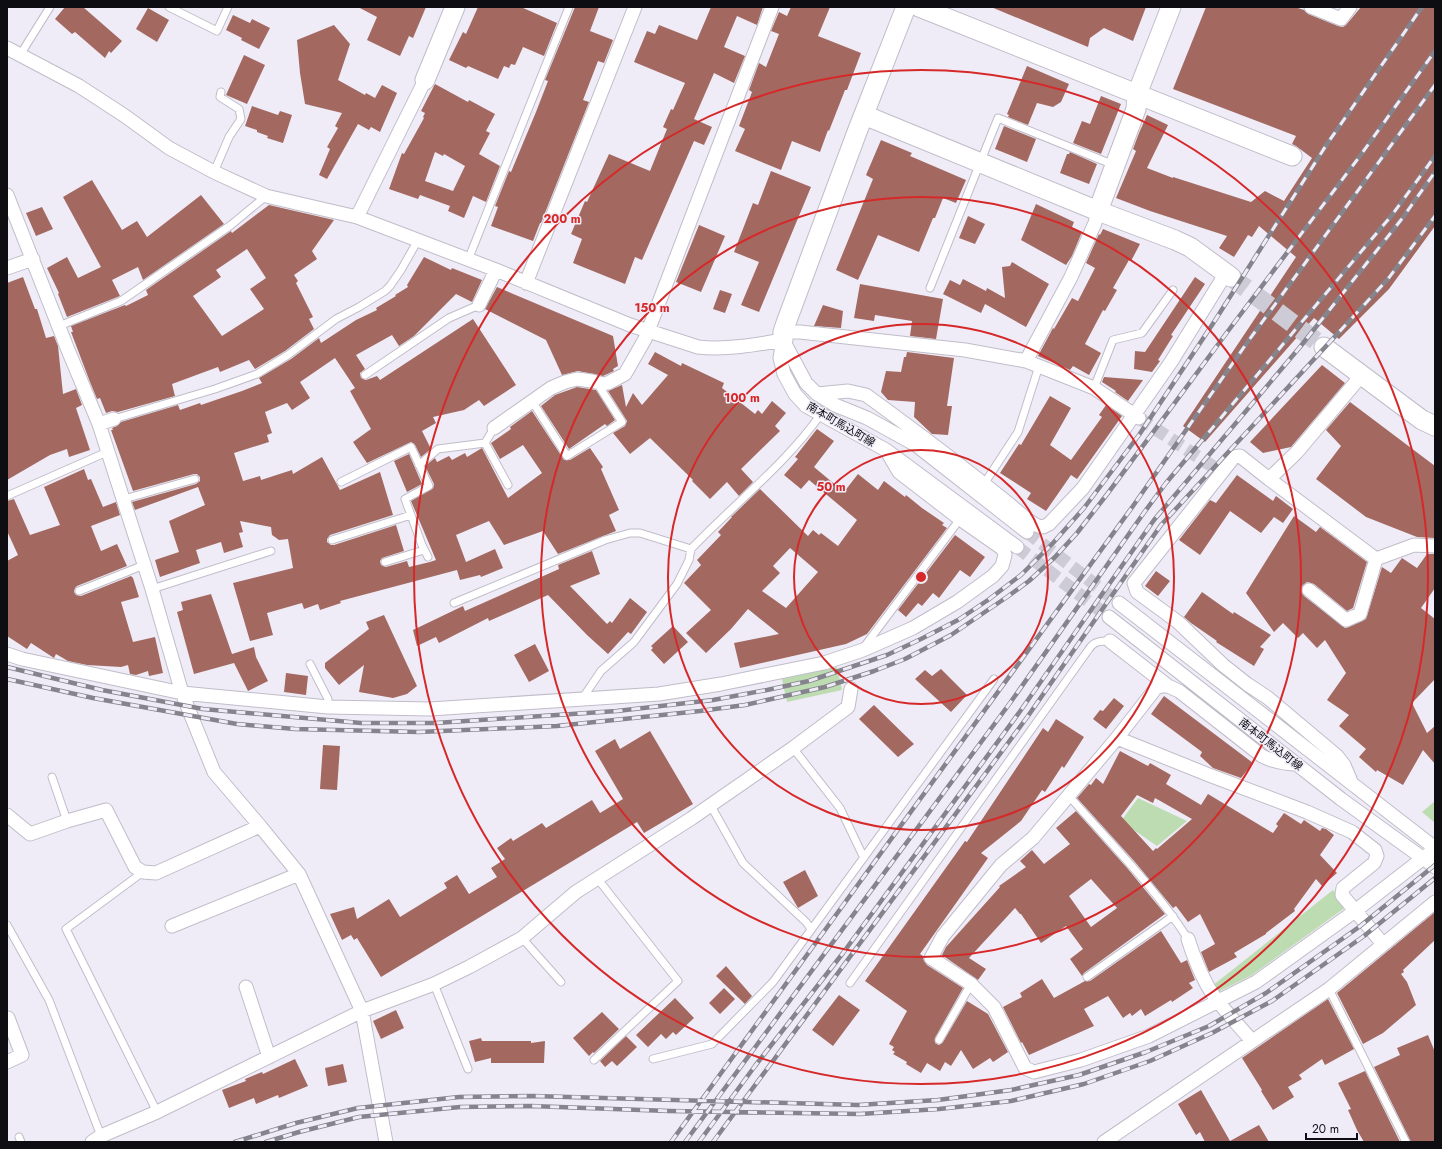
<svg xmlns="http://www.w3.org/2000/svg" width="1442" height="1149" font-family="Jost,'Noto Sans JP',sans-serif">
  <style>
    .green { fill: #bddcb1 }
    .building { fill: #a36961; fill-rule: evenodd }
    .lines { fill: none; stroke-linecap: round; stroke-linejoin: round }
    .street-tunnel { stroke: #cdcbd5; stroke-width: 13; stroke-dasharray: 13 6; stroke-linecap: butt }
    .secondary-tunnel { stroke: #cdcbd5; stroke-width: 19; stroke-dasharray: 19 10; stroke-linecap: butt }
    .lane-casing { stroke: #c0bdc9; stroke-width: 9 }
    .street-casing { stroke: #c0bdc9; stroke-width: 15 }
    .secondary-casing { stroke: #c0bdc9; stroke-width: 21 }
    .lane { stroke: #fff; stroke-width: 7 }
    .street { stroke: #fff; stroke-width: 13 }
    .secondary { stroke: #fff; stroke-width: 19 }
    .rail-casing { stroke: #85838b; stroke-width: 4.5 }
    .rail { stroke: #efecf8; stroke-width: 3; stroke-dasharray: 9; stroke-linecap: butt }
    .ring { fill: none; stroke: #d62828; stroke-width: 2 }
    .labels { text-anchor: middle; stroke-width: 3; stroke-linejoin: round; paint-order: stroke }
    .street-label { font-size: 11px; fill: #0e0d11; stroke: #efecf8 }
    .centre { fill: #d62828; stroke: #efecf8; stroke-width: 2 }
    .ring-label { font-size: 12px; text-anchor: middle; font-weight: bold; fill: #d62828; stroke: #efecf8; stroke-width: 3; stroke-linejoin: round; paint-order: stroke }
  </style>
  <rect width="100%" height="100%" fill="#efecf8"/>
  <!-- green -->
  <path class="green" d="M837,667l5,23 -55,12 -5,-23z
    M1138,798l49,23 -30,25 -36,-25z
    M1435,801v22l-13,-11z
    M1333,890l13,17 -94,68 -36,18 -4,-7z"/>
  <!-- building -->
  <path class="building" d="M65,7h18l39,34 -11,12 -2,-2 -4,7 -30,-26 -3,2 -17,-15z
    M358,7h68l-13,31 -4,-2 -9,20 -33,-16 10,-23z
    M478,7h43l36,16 -13,33 -21,-9 -8,18 -4,-1 -2,4 -5,-2 -6,13 -30,-13 -2,2 -17,-8 14,-28 3,2z
    M575,7h24l-9,24 23,9 -9,23 -6,-2 -15,39 6,2 -48,121h-1l-7,18 -42,-15 7,-19 -3,-1 14,-35 2,1 25,-60 12,-31 -3,-1z
    M711,7h52l-6,18 -20,-9 -13,31 21,9 -11,27 -20,-10 -20,46 18,8 -8,18 -10,-4 -52,119 -7,-3 -10,27 -52,-21 9,-24 -11,-5 14,-33 2,1 22,-48 41,17 17,-42 -4,-2 8,-18 2,1 12,-27 -51,-21 13,-31 8,3 4,-9 38,15z
    M791,7h39l-12,29 43,17 -14,37h-2l-16,41 -1,-1 -8,22 -28,-11 -11,29 -46,-19 10,-22 -6,-3 13,-34 -3,-2 10,-27 7,4 13,-33 -8,-3 8,-19 8,4z
    M991,7h155l-13,34 -29,-13 -14,10 -2,9z
    M1206,7h89l9,3 4,4 30,12 5,1 3,-2 15,-18h74v219l-46,63 -50,50 -25,-21 -109,124 -22,-16 113,-169 -37,-31 -7,11 -4,-2 -14,22 -15,-9 8,-12 -77,-25 -34,-13 20,-47 -3,-2 6,-16 8,-18 21,10 -21,43 26,10v-1l78,25 14,-11 19,10 28,-43 -16,-12 -4,-2 4,-8 -123,-47z
    M148,8l21,12 -12,22 -21,-13z
    M233,15l17,8 2,-4 18,9 -11,21 -18,-9 1,-2 -16,-8z
    M334,25l16,19 -12,36 27,15 1,-2 9,5 7,-13 15,8 -17,39 -9,-5 -2,3 -11,-6 -31,55 -8,-4 11,-26 -3,-2 11,-19 -3,-2 7,-13 -37,-9 -5,-31 -3,-33z
    M244,55l21,10 -18,39 -21,-9z
    M1027,66l42,18 -8,18 -8,5 -16,-4 -9,22 -20,-8 1,-2 -2,-1z
    M435,84l33,18 1,-2 26,14 -9,17 4,2 -11,21 21,12 -14,36 -13,-6 -9,22 -16,-7 2,-5 -30,-11 -2,4 -29,-10 13,-36 2,1 20,-36 -1,-1 2,-4 -4,-2zM435,152l8,4 1,-2 21,12 -12,25 -28,-10z
    M1101,96l20,8 -20,50 -28,-11 9,-22 8,3z
    M252,106l26,9 2,-4 12,4 -9,28 -16,-5 1,-2 -11,-4v-2l-12,-4z
    M1004,126l32,13 -9,23 -32,-13z
    M881,140l31,13 -2,3 56,24 -10,23 -13,-5 -8,20h-2l-14,34 -41,-17 -20,45 -22,-10 37,-91 -7,-4z
    M1070,152l27,12 -8,20 -29,-11 7,-19h2z
    M771,171l40,16 -52,125 -18,-7 18,-43 -25,-10 19,-49 5,2z
    M92,180l30,50 15,-9 10,16 54,-42 23,29 -81,56 -5,-13 -26,13 8,16 -53,21 -9,-23 1,-1 -12,-25 20,-11 11,21 23,-11 -38,-70z
    M1036,204l38,18 -2,5 10,5 -10,24 -6,9 -45,-25z
    M269,205l65,15 -22,31 5,8 -23,16 4,6 -2,2 17,34 -4,2 5,10 -29,22 -30,18 -6,-9 -29,12 -2,-5 -46,17 3,12 -57,16 -6,-1 -6,2 -6,-15 -3,1 -7,-17 -19,-50h2l-2,-6 54,-21 1,1 22,-11 -2,-5 85,-59 1,2zM247,249l19,29 -16,11 14,20 -42,27 -29,-40 28,-19 -5,-7z
    M42,207l11,22 -17,7 -10,-23z
    M968,216l17,8 -10,20 -16,-6z
    M699,225l26,11 -24,56 -25,-10z
    M1103,229l37,15 -9,17 -2,-1 -16,28 4,2 -12,21 -2,-1 -18,34 16,9 -12,22 -16,-9 -3,4 -32,-14 15,-28 1,1 18,-31 6,3 17,-33 -9,-5 13,-29 1,1z
    M424,257l27,13 1,-2 30,12 -10,22 -16,-8 -42,42 -15,10 -7,-11 -36,20 9,14 -5,4 1,5 5,2 11,-4 3,4 93,-61 43,66 -32,21 -5,-6 -15,10 -31,7 3,6 -14,8 9,18 -10,8 -6,-12 -4,-3 -44,21 -14,-21 18,-13 -21,-38 5,-3 -20,-30 -35,24 10,16 -18,12 -5,-7 -22,9 7,21 -5,2 2,7 -35,11 9,28 17,-5 1,4 31,-10 1,4 29,-17 18,33 40,-18 13,43 -63,20 -3,4v3l4,3h3l62,-20 8,26 -22,7 -2,3 1,4 5,2 21,-6 2,6 21,-5 6,-2 -25,-59 22,-13 1,-4 -9,-18 10,-8 2,4 12,-6 3,4 13,-7 2,4 15,-9 26,50 34,-25 -19,-28 -23,14 -9,-16 20,-14 -1,-2 22,-16 32,49h6l20,-12 13,19 -2,2 18,41 -10,5 7,16 -58,23 -15,-23 -39,14 -15,-24 -33,14 10,27 29,-13 8,19 -22,9 -1,-2 -20,5 -3,-10 -117,31 1,2 -21,7 -2,-6 -14,5 -2,-6 -35,10 6,22 -23,6 -17,-58 60,-15 -5,-29 -9,1 -7,-5 -1,-8 -31,-6 3,11 -4,1 4,14 -19,6 -3,-11 -25,8 4,13 -40,14 -5,-17 24,-8 -10,-31 36,-16 -7,-18 -63,23 -3,-8 64,-18 4,-3v-4l-3,-3h-3l-61,17 -22,-61h2l-1,-2 5,-2 4,-4 57,-17 2,5 20,-7 1,2 41,-14 20,-8 -3,-5 32,-19 28,-21 2,5 35,-23 21,-10 -1,-2 20,-12 -1,-1 13,-8 -1,-2z
    M1012,262l37,22 -23,43 -41,-23 -4,9 -38,-19 7,-14 10,5 3,-6 23,12 1,-3 18,10 -3,-31 8,-1z
    M23,277l12,32h2l9,29 8,-2 4,10 5,48 13,-5 6,16 -6,3 14,42 -21,7 -2,-8 -17,6 -43,25v-197z
    M1195,277l10,7 -34,51 2,1 -15,24 2,1 -8,11 -18,-3 1,-18 10,1z
    M860,284l83,15 -7,40 -26,-3 2,-15 -37,-6 -1,6 -20,-3z
    M497,287l116,49 5,30 -5,3 1,2 -11,5 -25,-5 -16,4 -16,-35 -61,-31z
    M720,290l12,4 -7,19 -12,-4z
    M823,305l20,6 -2,17 -27,-2z
    M655,352l26,14 1,-3 42,20 -2,5 33,26 3,-4 4,4 10,-13 14,12 -11,13 5,5 -39,38 12,13 -14,14 -12,-14 -17,17 -18,-18 1,-1 -43,-42 -20,16 -17,-21 12,-7 2,-5 -19,-30 14,-6 4,22 7,-14 9,12 26,-30 -20,-11z
    M907,352l47,6 -7,48h5l-4,29 -16,-1 -18,-17 1,-15 -27,-2 -7,-8 5,-21 15,1 3,-15h2z
    M1322,365l23,18 -54,64 -28,6 -13,-11z
    M1104,377l39,3 -15,21 -13,-9 1,-1 -14,-9z
    M577,387l19,3 19,30 -8,6 -2,-2 -36,25 -28,-43 14,-11z
    M1050,396l21,12 -21,37 21,15 31,-43 -3,-2 7,-10 16,11 -45,63 -6,-4 -25,36 -19,-12 4,-6 -31,-20 19,-29 2,1z
    M1350,402l85,64v72l-18,-1 -51,-20 -50,-38 25,-33 -15,-16z
    M817,429l17,12 -20,26 30,25 14,-18 20,16 6,-9 21,16 1,-2 16,13 22,15 -2,2 5,3 -80,106 -21,10 -106,24 -6,-25 45,-9 -31,-25 -17,20 -25,24 -20,-20 25,-23 -27,-27 17,-18 -4,-5 24,-25 -3,-3 14,-15h-1l29,-28 48,47 5,-6 6,5 2,-2 17,13 19,-26 -48,-40 -8,9 -17,-14 14,-16 -3,-2zM790,548l28,24 -32,36 -24,-17 18,-18 -7,-7z
    M409,454l13,30 -15,8 -13,-31z
    M84,469l4,11 3,-1 12,28 13,-5 4,13 -29,11 10,25 16,-7 10,22 -50,20 -2,2 -1,4 2,3 5,1 50,-20 2,2 6,19 -18,5 12,40 22,-5 8,36 -14,3 -1,-5 -12,4 -6,-1 -2,-9 -7,2 -34,-2 -19,-4 -12,-7 -2,4 -23,-15 -4,6 -20,-13v-75l11,-6 -11,-24v-30l7,-2 16,36 30,-10 -16,-38z
    M1237,475l36,26 3,-5 17,13 -10,14 -9,-6 -13,16 -31,-22 -30,44 -21,-15 31,-40 6,3z
    M1294,516l22,16 4,-5 47,35 -14,46 -6,3 -33,-27 -7,-2 -4,3 -2,3v4l3,4 41,32 4,-1 17,-8 16,-52 9,6 11,-15 15,10 10,-14h8v34l-14,20 14,11v60l-23,24 15,30 8,-7v38l-12,-14 -20,35 -26,-15 -1,2 -17,-15 7,-8 -27,-23 10,-11 -22,-15 19,-27 -21,-33 -8,8 -14,-15 -5,5 -15,-15 -9,9 -28,-39z
    M955,535l30,22 -15,20 -10,-7 -21,28 -6,-5 -11,13 -4,-3 -12,14 -8,-7z
    M592,551l8,23 -30,12 37,38 3,-3 2,2 18,-25 17,14 -16,22 -3,-2 -20,22 -21,-19 -39,-40 -59,26 -1,-3 -49,25 -3,-6 -19,9 -4,-16 50,-24 2,5 94,-42 -1,-4z
    M1156,571l14,10 -12,15 -13,-10z
    M1202,592l31,22 1,-2 37,23 -11,12 4,2 -10,17 -38,-24 1,-1 -26,-18 -7,-6z
    M211,594l21,60 22,-7 2,10 12,24 -20,10 -14,-28 -40,11 -17,-62 6,-2 -2,-8z
    M384,615l33,71 -10,8 -14,4 -34,-6 5,-27 -25,20 -14,-17v-5l44,-34 -3,-7z
    M673,626l15,16 -24,22 -13,-14 2,-2 -2,-2z
    M535,644l14,27 -20,11 -15,-27z
    M941,669l26,26 -16,17 -36,-33 10,-9 7,6z
    M286,673l22,3 -2,19 -22,-3z
    M1164,696l89,67 -12,15 -28,-10 -13,-12 2,-4 -51,-38z
    M1114,698l10,8 -18,23 -13,-10 7,-9 3,1z
    M874,705l40,39 -16,13 -39,-38z
    M1056,719l28,18 -20,31 -2,-2 -17,26 -3,-2 -21,31 -40,32 7,5 -68,96 3,2 1,5 3,4 36,23 -28,50v5l4,2 4,-3 24,-41 21,13 20,38 -15,10 -3,-4 -17,11 -12,-19 -10,16 -6,-4 -5,9 -13,-8 -6,10 -15,-9 1,-2 -14,-8 2,-2 -3,-2 2,-3 -5,-3 18,-33 -42,-30 100,-140 2,1 76,-114 5,4z
    M650,731l43,73 -49,29 -7,-11 -256,155 -24,-39 -3,2 -3,-5 -9,5 -12,-26 24,-7 3,12 32,-20 11,18 47,-29 -3,-5 13,-8 12,19 28,-17 -6,-9 14,-9 -8,-11 14,-10 2,3 29,-18 4,5 46,-28 8,13 23,-14 -28,-48 20,-12 5,10z
    M323,745l17,1 -3,44 -17,-1z
    M1120,751l28,15 2,-3 21,12 -5,9 35,21 7,-11 65,39 5,-7 -2,-2 8,-11 17,11 3,-4 16,11 2,-3 4,1 8,6 -14,20 17,18 -15,13 -6,-7 -22,30 1,2 -29,22v1l-32,19 3,4 -28,15 -8,-20 14,-8 -15,-30 -12,8 -12,-16 -3,2 -38,-46 -58,-64 12,-14 2,1 5,-7 7,6zM1137,795l16,8 2,-5 37,21 -35,30 -1,-1 -3,3 -32,-35z
    M1076,811l52,58 37,45 -81,59 -2,3 -12,-17 13,-10 -17,-23 -25,17 -20,-29h-1l-5,-6 -46,50 17,11 -8,11 -36,-25 4,-8 54,-60 -1,-1 27,-19 -6,-6 12,-11 12,14 26,-20 -14,-16zM1091,879l26,29 -26,19 -22,-31z
    M805,870l13,26 -20,12 -15,-26z
    M1435,912v28l-32,30 1,2 -3,2 6,8 9,23 -33,28 -20,11 -26,-51z
    M1161,931l20,32 6,-3 8,20 -6,3 4,5 -21,14 -1,-2 -26,16 -4,-7 -9,7 -2,-3 -7,5 -15,-22 -24,13 10,17 -65,29 -7,-13 -1,1 -18,-36 19,-10 -2,-4 22,-14 12,19 31,-17h5z
    M726,966l26,30 -7,8 -29,-28z
    M724,988l11,11 -15,15 -11,-11z
    M839,995l21,15 -27,36 -21,-16z
    M675,998l19,20 -18,17 -3,-3 -7,7 -5,-5 -13,13 -12,-12z
    M1328,999l26,50 -29,16 -3,-6 -23,16 3,4 -14,8 6,10 -21,13 -12,-19 1,-1 -20,-32z
    M396,1010l8,18 -23,11 -8,-18z
    M602,1012l17,17 -25,24 -1,-1 -4,4 -16,-18z
    M1428,1035l7,17v90h-24l-37,-75 26,-12 -3,-7z
    M626,1036l11,11 -20,19 -5,-5 -7,6 -5,-6z
    M481,1038l1,3h49v2l14,-2 -1,22h-53v-5l-16,4 -6,-21z
    M295,1059l13,27 -29,12 -1,-3 -22,9 -2,-6 -25,10 -7,-18 24,-9 -1,-2 17,-7 1,2z
    M343,1064l4,18 -19,4 -3,-18z
    M1365,1071l35,71h-36l-7,-12 -9,-20 3,-1 -13,-26z
    M1201,1090l29,51 29,-16 10,17h-64l-5,-10 -4,3 -18,-31z"/>
  <g class="lines">
    <!-- street-tunnel -->
    <path class="street-tunnel" d="M1139,418l79,52
      M1027,532l92,71
      M1017,547l92,70"/>
    <!-- secondary-tunnel -->
    <path class="secondary-tunnel" d="M1231,277l93,70"/>
    <defs>
      <path id="lane" d="M169,7l48,24 11,-24
        M20,55l30,-48
        M214,172l15,-35 12,-18 -2,-10 -19,-12 1,-5
        M468,260l101,-253
        M930,288l68,-170 116,47
        M59,326l62,-25 110,-76 35,-29
        M365,375l84,-57 30,-13
        M1094,388l19,-48 29,-7 31,-43
        M532,401l35,55 55,-34 -25,-39
        M114,419l101,-30 42,-15 31,-19 48,-36 23,-12 26,-16 5,-5 11,-16 17,-30
        M494,428l-9,15 23,42
        M419,465l19,-16 47,-6
        M341,482l70,-35 18,39 -24,13 17,46 6,12
        M984,484l34,-52 21,-66
        M7,496l100,-44
        M124,499l71,-20
        M332,540l79,-25
        M385,562l39,-12
        M152,589l119,-38
        M79,591l65,-26
        M454,603l151,-63 25,-7h10l51,16c43,-45 94,-84 130,-135
        M864,647l96,-128
        M310,664l18,35v8
        M582,699l19,-28 33,-29 43,-58 12,-24 2,-11
        M793,748l47,60 23,48
        M52,777l15,44
        M1069,796c41,47 86,91 119,143
        M711,806l32,57 63,59 5,7
        M143,872l-77,57 91,183
        M7,925l42,75 52,136
        M522,938l39,44
        M1087,977l86,-61
        M850,983l239,-334c5,-8 12,-8 21,-8
        M434,984l34,85
        M1329,989l77,153
        M939,1040l32,-56
        M653,1059l59,-15 61,-62 221,-303
        M594,1060l84,-79 -81,-103
        M19,1137l2,5"/>
      <path id="street" d="M1311,7l30,12 9,-12
        M7,48l72,38 46,30 44,32 45,24 52,24 91,21 139,53 134,55 68,22c28,3 57,-2 85,-7
        M7,195l61,155 31,74 53,165 30,104 32,79 46,54 39,48 63,137 24,131
        M357,217l68,-137
        M7,268l26,-9
        M526,283l109,-276
        M479,305l17,-35
        M783,332h17l165,18 61,11 68,27 45,30
        M783,340l-3,18 4,16 11,20 11,12 80,44 131,97
        M783,340l23,43 11,11 18,11 32,13 49,27 111,87
        M1026,361l45,-84 24,-54 3,-12
        M1361,376l-64,76 -28,27 107,80 38,-14 21,1
        M817,394l31,-3 18,4c48,35 96,71 142,108 9,7 25,24 35,24l6,-3 34,-36 88,-126 55,-89
        M99,424l15,-5
        M494,428l57,-40 14,-6 12,-3 15,2 11,3 5,-1 17,-9 20,-35 127,-332
        M1269,479l-29,-23 -6,1 -100,126 3,9 41,30 45,43 24,19 21,14 69,58 7,9 8,19
        M1309,590l37,30 14,-6 16,-55
        M1119,603l316,245
        M1109,617l232,182 94,68
        M1110,641l58,45 11,5 83,65c12,6 21,8 35,8
        M7,654l15,5 160,34 146,14 102,2 229,-15 62,-10 103,-21 39,-13 50,-22 44,-26 36,-26 9,-10 3,-11 -2,-6 -43,-30 -61,-47 -13,-22
        M1168,686h-7l-5,2 -39,50 -84,100 -32,27 -58,71 -12,22 40,26 23,23 31,61 9,4 47,-12 68,-24 107,-54 99,-71 80,-62
        M1117,738l92,37 98,37 45,20 23,18 2,6 -3,7 -31,25 -1,7 41,49
        M7,815l23,19 37,-13 39,-11 29,57 8,5 13,1 104,-47
        M172,926l127,-52
        M1188,939c5,16 11,31 19,46 11,20 30,38 45,56
        M246,987l23,70
        M7,1062l15,-7 -14,-37
        M92,1142l9,-6 56,-24 205,-101 72,-27 35,-17 53,-29 54,-46 116,-74 101,-70 55,-41 3,-18
        M1104,1142l225,-153 106,-87"/>
      <path id="secondary" d="M919,7l373,149
        M425,80l30,-73
        M864,115l234,96 77,29 15,7 41,30
        M1098,211l38,-102 1,-15 34,-87
        M783,340v-8l3,-9 71,-191 49,-125
        M1324,347l98,73 13,6"/>
    </defs>
    <!-- lane casing -->
    <use href="#lane" class="lane-casing"/>
    <!-- street casing -->
    <use href="#street" class="street-casing"/>
    <!-- secondary casing -->
    <use href="#secondary" class="secondary-casing"/>
    <!-- lane -->
    <use href="#lane" class="lane"/>
    <!-- street -->
    <use href="#street" class="street"/>
    <!-- secondary -->
    <use href="#secondary" class="secondary"/>
    <defs>
      <path id="rail" d="M7,667l95,23 101,19 158,14h75l181,-12 96,-11 54,-10 42,-9 78,-26 34,-16 37,-19 30,-20 33,-25 32,-32 31,-35 55,-73 75,-113 113,-178 95,-137
        M7,679l86,19 144,26 58,5 124,3 138,-6 143,-15 45,-6 80,-18 49,-16 31,-12 46,-24 56,-38 22,-16 26,-24 22,-24 31,-40 120,-162 132,-175 75,-105
        M235,1142l61,-19 62,-15 101,-11 74,-1 325,9 80,-5 73,-10 68,-15 67,-23 63,-26 57,-33 93,-66 76,-62
        M266,1142l33,-10 60,-15 101,-10 71,-1 138,5 191,3 79,-5 72,-8 73,-17 66,-23 62,-28 60,-32 92,-65 71,-58
        M671,1142l462,-636 116,-166 186,-255
        M685,1142l325,-439 133,-189 23,-31 226,-268 43,-59
        M699,1142l56,-76 88,-113 178,-243 133,-190 146,-173 101,-127 34,-48
        M713,1142l315,-426 133,-191 227,-246 47,-63"/>
    </defs>
    <!-- rail casing -->
    <use href="#rail" class="rail-casing"/>
    <!-- rail -->
    <use href="#rail" class="rail"/>
  </g>
  <!-- distance rings -->
  <g class="ring">
    <circle cx="921" cy="577" r="127"/>
    <circle cx="921" cy="577" r="253"/>
    <circle cx="921" cy="577" r="380"/>
    <circle cx="921" cy="577" r="507"/>
  </g>
  <g class="labels">
    <!-- street labels -->
    <g class="street-label">
      <text transform="translate(841 424) rotate(30)" y="4">南本町馬込町線</text>
      <text transform="translate(1271 744) rotate(38)" y="4">南本町馬込町線</text>
    </g>
  </g>
  <circle cx="921" cy="577" r="6" class="centre"/>
  <g class="ring-label">
    <text x="562" y="223">200 m</text>
    <text x="652" y="312">150 m</text>
    <text x="742" y="402">100 m</text>
    <text x="831" y="491">50 m</text>
  </g>
  <!-- border -->
  <rect width="1442" height="1149" fill="none" stroke="#0e0d11" stroke-width="16"/>
  <!-- scale -->
  <path d="M1306 1133v6h51v-6" fill="none" stroke="#0e0d11" stroke-width="2"/>
  <text x="1312" y="1133" font-size="12" fill="#0e0d11" stroke="#efecf8" stroke-width="3" paint-order="stroke">20 m</text>
</svg>
